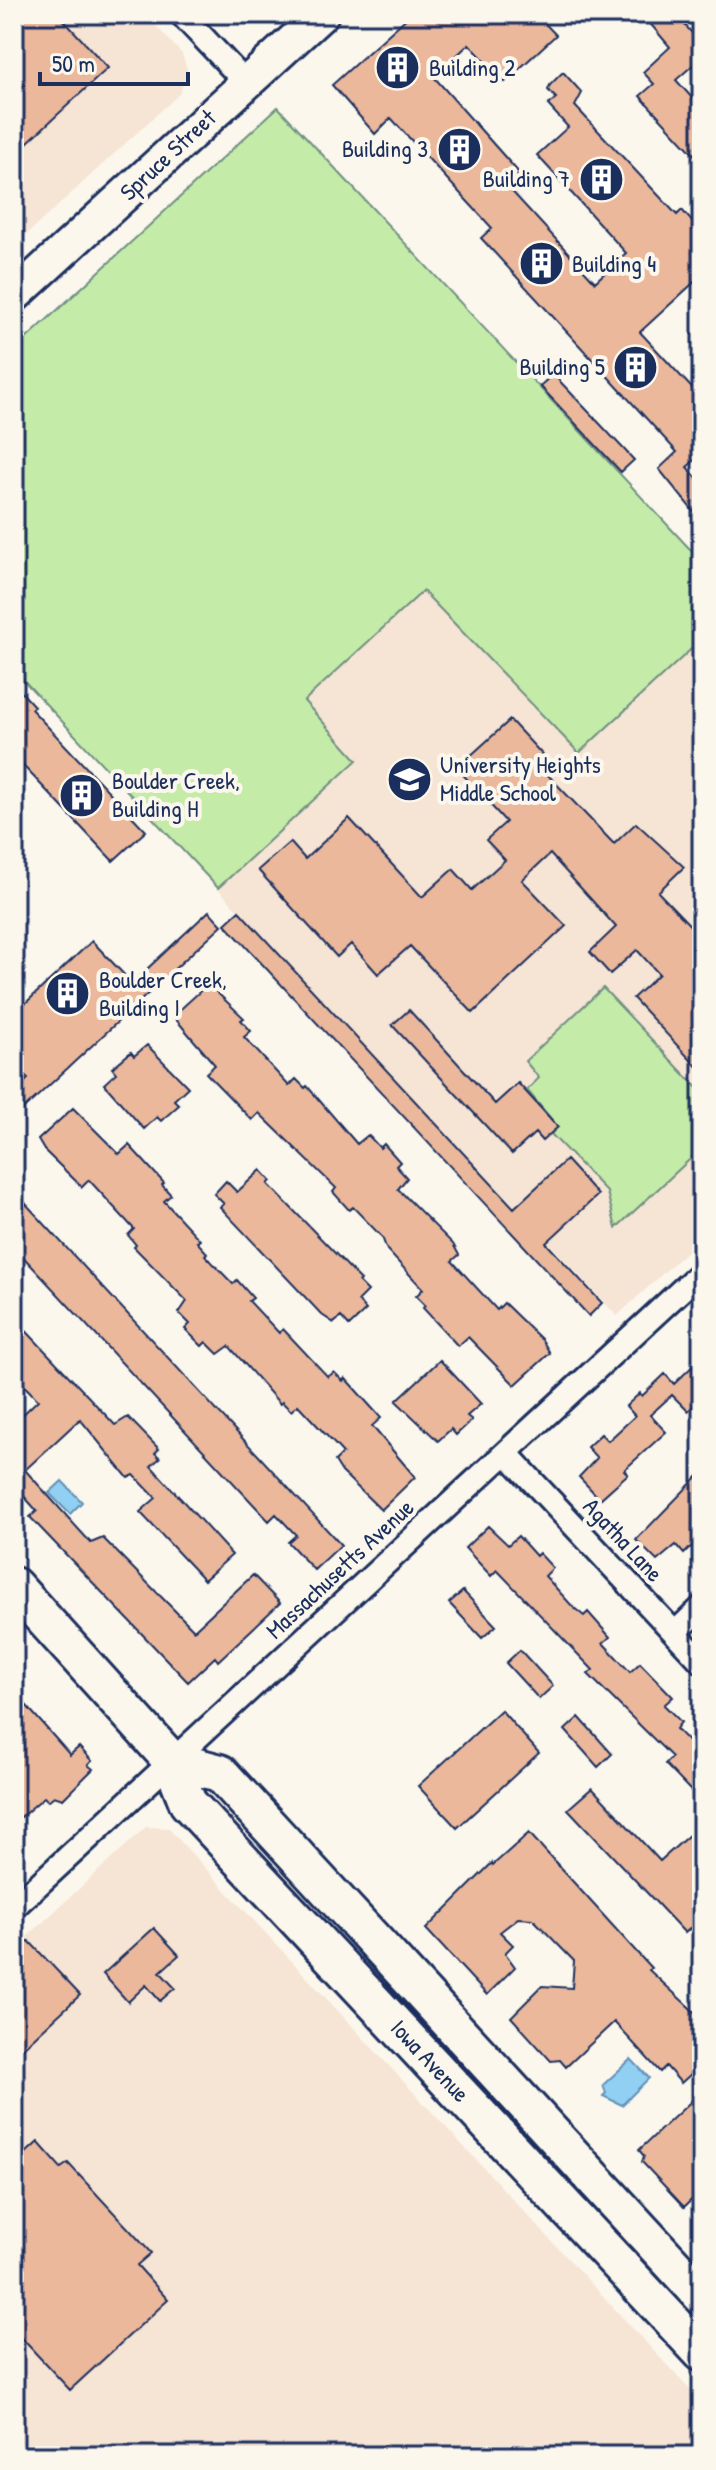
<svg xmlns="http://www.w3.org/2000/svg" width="716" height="2470" font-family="'Patrick Hand',sans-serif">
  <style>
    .built { fill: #f6e4d4 }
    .green { fill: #c4eca8; stroke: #708e83; stroke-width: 2 }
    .water { fill: #91d0f2; stroke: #6290b7; stroke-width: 2 }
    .building { fill: #ebb89c; stroke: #1b2f5e; stroke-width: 2 }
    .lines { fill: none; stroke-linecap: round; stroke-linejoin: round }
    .street-casing { stroke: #1b2f5e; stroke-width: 28 }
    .secondary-casing { stroke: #1b2f5e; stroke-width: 38 }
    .primary-casing { stroke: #1b2f5e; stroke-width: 42 }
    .street { stroke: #fbf7ec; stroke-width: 22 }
    .secondary { stroke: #fbf7ec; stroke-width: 32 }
    .primary { stroke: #fbf7ec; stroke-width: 36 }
    .labels { text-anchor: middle; stroke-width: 8; stroke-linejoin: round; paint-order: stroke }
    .poi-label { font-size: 24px; fill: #1b2f5e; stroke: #fbf7ec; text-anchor: start }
    .street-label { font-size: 24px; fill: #1b2f5e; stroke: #fbf7ec }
  </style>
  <rect width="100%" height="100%" fill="#fbf7ec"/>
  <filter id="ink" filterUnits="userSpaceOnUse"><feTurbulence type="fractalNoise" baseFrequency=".0125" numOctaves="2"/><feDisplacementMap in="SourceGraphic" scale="16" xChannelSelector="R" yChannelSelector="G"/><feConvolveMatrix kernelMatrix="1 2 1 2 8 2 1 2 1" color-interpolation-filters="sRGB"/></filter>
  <g filter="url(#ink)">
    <!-- built -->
    <path class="built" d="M14,14h131l37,40 6,18 -9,22 -165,152z
      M278,107l424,455v675l-85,79 -603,-646v-320z
      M146,1827l22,1 534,575v53h-688v-507z"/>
    <!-- green -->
    <path class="green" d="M278,107l424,455v77l-123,114 -156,-162 -119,110 53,59 -139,128 -204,-218v-320z
      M603,988l99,105v55l-86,80 -9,-36 -56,-58 7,-7 -31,-37 12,-12 -14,-17z"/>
    <!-- water -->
    <path class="water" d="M62,1481l20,21 -12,12 -21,-21z
      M631,2059l18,19 -27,27 -19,-9 3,-3 -3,-8z"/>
    <!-- building -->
    <path class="building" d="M14,14h44l50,54 -94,87z
      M411,14h125l20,21 -51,47 -36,-38 -35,33 86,97 -13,12 88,96 31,-29 -89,-98 31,-28 -20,-22 8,-7 -8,-8 2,-5 13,-13 19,21 -7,13 102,109 5,-5 20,23v42l-62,57 62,67v55l-15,13 15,17v38l-43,-53 18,-17 -196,-214 11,-10 -101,-110 -16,16 -43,-49z
      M642,14h33l27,30v13l-26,23 26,29v54l-62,-67 14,-12 -11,-12 27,-25z
      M553,374l81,86 -13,12 -81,-86z
      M14,684l20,22 -3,3 115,122 -33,30 -99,-105z
      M510,720l42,45 -7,7 69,72 22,-21 48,44 -26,25 44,46v134l-69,-74 26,-24 -22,-24 -27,24 -20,-22 26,-25 -66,-73 -28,26 44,46 -93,87 -63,-67 -32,28 -27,-30 -14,13 -79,-87 32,-28 15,17 44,-41 73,79 31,-28 19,21 33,-30 -19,-20 20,-18 -49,-54z
      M209,911l13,14 -208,193v-26l14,-13 -14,-15v-50l78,-73 40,42z
      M239,911l275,297 52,-48 32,35 -52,48 56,60 -13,13 -364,-392z
      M208,984l36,34 -3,2 10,11 -7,6 45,49 7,-7 9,9 2,-2 50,58 11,-9 12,13 4,-4 16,18 -4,4 11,12 -9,11 55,55 6,11 -7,6 45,49 7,-7 38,37 8,13 -35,32 -47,-48 -10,9 -35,-38 2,-3 -9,-9 7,-7 -36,-39 -5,-13 -29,-30 -4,3 -16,-18 3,-4 -77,-75 -7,7 -46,-47 9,-8 -42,-49z
      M409,1010l86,94 23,-21 40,44 -16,14 -7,-8 -23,21 -120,-129z
      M147,1045l41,42 -14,13 5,5 -18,16 -4,-4 -13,12 -40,-45 12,-11 -4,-5 19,-16 3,4z
      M73,1108l46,46 10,-9 35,38 -2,2 9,10 -7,6 36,39 -3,2 10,11 -2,2 28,29 4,-4 16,18 -4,3 30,32 4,-4 45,48 6,-5 9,9 2,-3 36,40 -9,8 43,51 -34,33 -39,-38 -7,-11 8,-8 -45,-48 -7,6 -9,-9 -2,2 -51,-58 -11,8 -12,-12 -4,4 -17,-17 5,-5 -11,-11 8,-12 -53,-54 2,-2 -8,-10 6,-6 -45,-49 -7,7 -38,-37 -6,-10z
      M261,1170l10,11 -3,3 93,96 -2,2 9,9 -10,10 8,9 -17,16 -8,-9 -7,6 -12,-8 -102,-108 4,-3 -10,-10 12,-13 11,11z
      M14,1191l327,354 -27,25 -26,-28 8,-7 -20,-21 -7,7 -255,-274z
      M14,1318l101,107 13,-8 31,32 -4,4 5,5 -9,8 81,89 -28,25 -64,-68 16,-14 -22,-23 -6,3 -48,-59 -55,51 66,73 12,-5 91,92 59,-55 27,28 -62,58 -3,-4 -27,25 -158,-165 7,-6 -23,-26v-62l24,-23 -24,-25z
      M702,1357v41l-14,13 -16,-16 -22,20 16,17 -42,38 4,4 -28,25 -21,-22 18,-19 -10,-11 14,-13 7,7 27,-25 -9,-10 14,-13 2,3 23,-22 9,10z
      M440,1360l41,44 -14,12 5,4 -16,15 -5,-6 -13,12 -42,-40z
      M702,1472v64l-18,18 -8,-9 -19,16 -21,-21z
      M488,1526l20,19 10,-9 18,20 3,-3 14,15 -8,8 28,31 11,9 4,-4 22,25 -7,6 27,29 10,-9 33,34 -9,8 17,17 -5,7 26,27v25l-11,10 -26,-27 7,-7 -84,-83 5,-4 -96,-100 -6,6 -26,-28z
      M463,1591l33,35 -14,12 -33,-35z
      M520,1650l33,36 -14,13 -33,-36z
      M26,1705l44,50 9,-8 13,14 -4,4 5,4 -30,30 -9,-3 -6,5 -4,-4 -30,26v-106z
      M501,1710l38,43 -82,75 -39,-42z
      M579,1717l33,37 -14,13 -33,-37z
      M592,1788l68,73 29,-26 13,15v67l-17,16 -117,-124z
      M529,1833l112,124 10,11 -2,2 53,49v45l-21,19 -15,-17 -6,6 -46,-50 -48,45 -6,-7 -9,1 -40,-44 31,-31 30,2 2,-27 -41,-42 -15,-1 -18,14 13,13 -8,8 10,14 -28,28 -61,-66 66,-66 1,2z
      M154,1928l25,27 -19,17 15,16 -15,13 -14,-16 -18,17 -25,-28z
      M29,1941l51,54 -58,54 -8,-9v-86z
      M702,2091v99l-18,17 -42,-45 2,-6 -5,-6z
      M38,2142l23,26 7,-5 83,90 -14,12 31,35 -98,90 -56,-60v-166z"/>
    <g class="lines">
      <defs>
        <path id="street" d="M181,14l65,69
          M506,1453l196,209
          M675,1633l27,-26
          M14,1907l688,-636"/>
        <path id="secondary" d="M14,296l308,-282"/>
        <path id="primary" d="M14,1586l157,174 17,43 514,550
          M171,1760l49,13 482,523"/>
      </defs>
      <!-- street casing -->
      <use href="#street" class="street-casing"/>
      <!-- secondary casing -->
      <use href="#secondary" class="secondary-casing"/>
      <!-- primary casing -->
      <use href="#primary" class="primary-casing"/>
      <!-- street -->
      <use href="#street" class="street"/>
      <!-- secondary -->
      <use href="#secondary" class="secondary"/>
      <!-- primary -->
      <use href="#primary" class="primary"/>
    </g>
  </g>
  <!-- icons -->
  <defs>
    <symbol id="building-disc" viewBox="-11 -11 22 22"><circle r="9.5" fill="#1b2f5e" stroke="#fbf7ec"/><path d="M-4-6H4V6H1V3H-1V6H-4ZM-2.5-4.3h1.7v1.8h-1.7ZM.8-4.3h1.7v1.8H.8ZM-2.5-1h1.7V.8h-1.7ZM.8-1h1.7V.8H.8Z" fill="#fff"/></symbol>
    <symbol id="school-disc" viewBox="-11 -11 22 22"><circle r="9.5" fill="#1b2f5e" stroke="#fbf7ec"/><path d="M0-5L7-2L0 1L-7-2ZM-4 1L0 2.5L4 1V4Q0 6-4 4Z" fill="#fff"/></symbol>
  </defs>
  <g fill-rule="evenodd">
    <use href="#building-disc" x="372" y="42" width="51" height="51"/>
    <use href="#building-disc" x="434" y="124" width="51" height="51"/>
    <use href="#building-disc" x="576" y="154" width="51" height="51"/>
    <use href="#building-disc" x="516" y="238" width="51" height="51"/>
    <use href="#building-disc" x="610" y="342" width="51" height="51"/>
    <use href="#school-disc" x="384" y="754" width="51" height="51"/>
    <use href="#building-disc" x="56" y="770" width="51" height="51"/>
    <use href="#building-disc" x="42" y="968" width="51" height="51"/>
  </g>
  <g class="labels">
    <!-- poi labels -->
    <g class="poi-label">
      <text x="429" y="76">Building 2</text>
      <text x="428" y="157" text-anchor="end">Building 3</text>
      <text x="570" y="187" text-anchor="end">Building 7</text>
      <text x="572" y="272">Building 4</text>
      <text x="605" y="375" text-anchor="end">Building 5</text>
      <text x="440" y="773">University Heights<tspan x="440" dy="28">Middle School</tspan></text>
      <text x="112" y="789">Boulder Creek,<tspan x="112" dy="28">Building H</tspan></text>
      <text x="99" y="988">Boulder Creek,<tspan x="99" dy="28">Building I</tspan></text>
    </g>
    <!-- street labels -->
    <g class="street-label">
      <text transform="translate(168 155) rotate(-43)" y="8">Spruce Street</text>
      <text transform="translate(623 1540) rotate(47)" y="8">Agatha Lane</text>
      <text transform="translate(340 1569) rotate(-43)" y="8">Massachusetts Avenue</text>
      <text transform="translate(430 2061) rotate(47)" y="8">Iowa Avenue</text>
    </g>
  </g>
  <!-- margin -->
  <rect width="716" height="2470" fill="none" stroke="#fbf7ec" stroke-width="48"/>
  <rect x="24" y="24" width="668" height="2422" fill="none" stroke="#1b2f5e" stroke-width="3" filter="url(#ink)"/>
  <!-- scale -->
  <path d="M40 72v12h148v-12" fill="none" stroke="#1b2f5e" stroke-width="4"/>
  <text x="52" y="72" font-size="24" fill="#1b2f5e" stroke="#fbf7ec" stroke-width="6" paint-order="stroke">50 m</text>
</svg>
